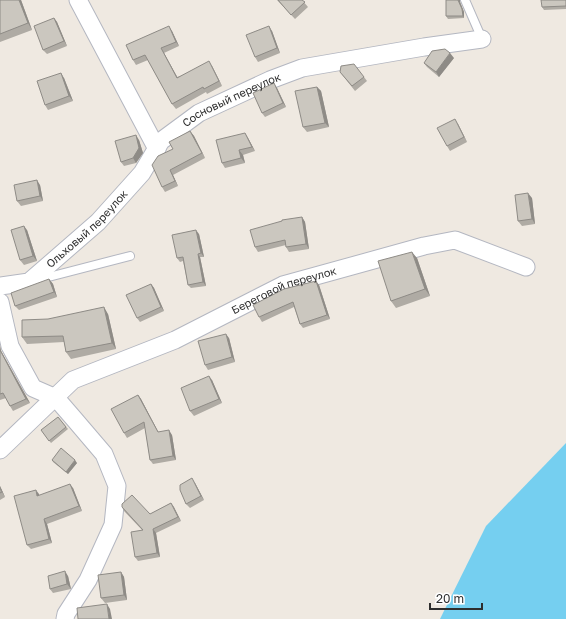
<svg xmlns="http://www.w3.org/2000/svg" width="566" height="619" font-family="'Golos Text',sans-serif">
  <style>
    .water { fill: #75cff0 }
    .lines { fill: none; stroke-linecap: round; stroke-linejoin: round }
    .service-casing { stroke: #b4b7c1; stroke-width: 10 }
    .minor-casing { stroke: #b4b7c1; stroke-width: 19 }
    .service { stroke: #fff; stroke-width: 8 }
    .minor { stroke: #fff; stroke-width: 17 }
    .wall { fill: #afaba4 }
    .shaded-wall { fill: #8e8b86 }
    .building { fill: #cbc7bf; stroke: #8e8b86 }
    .labels { text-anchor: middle; stroke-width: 4; stroke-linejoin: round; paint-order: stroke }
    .street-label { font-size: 11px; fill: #2e2e2e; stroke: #fff }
  </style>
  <rect width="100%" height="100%" fill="#efe9e1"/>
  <!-- water -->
  <path class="water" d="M566,443v176h-126l46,-93z"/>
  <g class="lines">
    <defs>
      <path id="service" d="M465,0l17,39
        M37,280l93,-24"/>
      <g id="minor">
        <path d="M78,0l79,149"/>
        <path id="s1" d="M0,286l29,-4 69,-60 44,-49 19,-32 38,-28 71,-33 32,-12 122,-21 58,-8"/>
        <path d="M0,302l10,44 23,42 23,10 19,22 29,34 13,32 -4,39 -25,55 -22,34 -1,5"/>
        <path id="s2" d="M0,450l73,-70 102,-40 108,-55 141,-39 31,-6 71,27"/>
      </g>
    </defs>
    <!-- service casing -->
    <use href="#service" class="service-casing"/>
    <!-- minor casing -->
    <use href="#minor" class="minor-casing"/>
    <!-- service -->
    <use href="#service" class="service"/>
    <!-- minor -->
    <use href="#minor" class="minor"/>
  </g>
  <!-- wall -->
  <path class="wall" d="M0,0h21l11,30 -32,12z
    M277,0h25l6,7 -13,12z
    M446,0h14v2l4,10v6l-16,1 -2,-3z
    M566,0v9l-22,1 -2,-3z
    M54,18l3,4 10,24 -20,8 -4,-4z
    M172,31l7,15 -15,7 13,24 35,-11 10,20 -15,8 -1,-2 -30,17 -4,-5 -24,-44 -12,5 -3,-5z
    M272,31l8,22 -22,9 -3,-5z
    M454,58l-15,19 -12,-10 -3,-4z
    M340,72l24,5 3,4 -12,10z
    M64,78l9,23 -25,9 -3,-5z
    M317,87l4,4 8,36 -22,5 -4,-5z
    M277,88l9,19 -21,10 -3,-4z
    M458,124l9,18 -17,9 -3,-5z
    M190,131l4,5 11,22 -32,17 5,11 -13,6 -3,-5 11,-38z
    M245,133l3,5 7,13 -12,4 2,8 -20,5 -3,-5z
    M139,140l4,13 -7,10 -12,3 -3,-4z
    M40,185l3,16 -22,5 -4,-5z
    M532,198l3,26 -13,2 -4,-5z
    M302,217l3,5 4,27 -20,3 -3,-5v-2l-28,7 -3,-5z
    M27,230l10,31 -13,4 -4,-5z
    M199,234l5,23h-4l6,29 -15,2 -3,-3 -5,-24 -3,1 -3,-4z
    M417,258l13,38 -34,12 -5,-7z
    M49,279l4,5 4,13 -38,13 -4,-4z
    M316,281l3,4 11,34 -27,9 -3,-4 -6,-17 -32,15 -3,-5z
    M151,284l3,4 10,23 -24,11 -3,-4z
    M108,314l8,35 -45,10 -5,-7 -2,-10 -37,2 -5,-7 26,-18z
    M229,338l6,24 -27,8 -3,-5z
    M0,346l1,5 29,52 -17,8 -3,-5 -4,-8 -6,2z
    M212,380l10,23 -28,13 -4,-5z
    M138,395l3,4 17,33 14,3 4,25 -23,4 -3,-4 -5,-32 -18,10 -3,-5z
    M58,417l10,12 -17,14 -10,-13z
    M52,460l25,3 -9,11 -15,-12z
    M195,483l9,17 -14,8 -4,-4z
    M0,486l5,11 -5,3z
    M73,488l9,23 -35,13 5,19 -21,6 -4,-4 12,-51v2z
    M171,503l10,18 -25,12 4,24 -22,4 -3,-4 7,-27 -18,-19 -2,-4 28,7z
    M121,572l3,5 3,23 -22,3 -4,-5z
    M68,576l3,13 -18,4 -3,-4z"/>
  <!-- shaded-wall -->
  <path class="shaded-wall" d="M19,0h2l11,30 -4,-7z
    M458,0h2v2l4,10v6l-1,-2z
    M54,18l3,4 10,24 -3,-5z
    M169,26l3,5 7,15 -3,-4z
    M269,26l3,5 8,22 -3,-5z
    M161,48l3,5 16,29 -3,-4z
    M450,53l4,5 -15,19 -3,-5z
    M209,61l3,5 10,20 -3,-5z
    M61,73l3,5 9,23 -4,-5z
    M274,83l3,5 9,19 -3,-4z
    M317,87l4,4 8,36 -4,-4z
    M455,119l3,5 9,18 -3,-5z
    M190,131l4,5 11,22 -3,-5z
    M245,133l3,5 7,13 -3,-4z
    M136,135l3,5 4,13 -7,10 -3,-5z
    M239,150l4,5 2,8 -4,-5z
    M170,170l3,5 5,11 -3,-5z
    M37,180l3,5 3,16 -3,-5z
    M528,193l4,5 3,26 -3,-5z
    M302,217l3,5 4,27 -3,-5z
    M24,226l3,4 10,31 -4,-5z
    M196,230l3,4 5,23 -3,-4z
    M412,252l5,6 13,38 -5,-7z
    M198,254l2,3 6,29 -3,-4z
    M49,279l4,5 4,13 -3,-5z
    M316,281l3,4 11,34 -3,-4z
    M151,284l3,4 10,23 -3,-4z
    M104,307l4,7 8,35 -4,-6z
    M226,334l3,4 6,24 -3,-5z
    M0,346l1,5 29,52 -4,-4 -26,-49z
    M209,376l3,4 10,23 -3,-4z
    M138,395l3,4 20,38 -3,-5z
    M169,430l3,5 4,25 -3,-4z
    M75,460l2,3 -9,11 -2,-2z
    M192,478l3,5 9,17 -3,-4z
    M70,484l3,4 9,23 -3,-5z
    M0,486l5,11 -3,-5 -2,-4z
    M36,490l3,4 2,7 -4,-5z
    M171,503l3,4 7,14 -3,-4z
    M44,519l3,5 5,19 -3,-4z
    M153,529l3,4 4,24 -3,-4z
    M65,571l3,5 3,13 -4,-5z
    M121,572l3,5 3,23 -3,-5z
    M107,604l3,5 2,10h-3z"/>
  <!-- building -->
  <path class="building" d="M0,0h19l9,23 -28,11z
    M278,0h24l3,2 -14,13z
    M446,0h12l4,9 1,7h-17z
    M541,0h25v6l-24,1z
    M54,18l10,23 -21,9 -9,-24z
    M169,26l7,16 -15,6 16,30 32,-17 10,20 -15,8 -1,-2 -31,17 -27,-49 -12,5 -7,-15z
    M269,26l8,22 -22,9 -9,-22z
    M445,49l5,4 -14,19 -12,-9 8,-12z
    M354,64l10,13 -12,9 -12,-14 1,-6z
    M61,73l8,23 -24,9 -8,-24z
    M274,83l9,20 -21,10 -9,-20z
    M317,87l8,36 -22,4 -8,-36z
    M455,119l9,18 -17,9 -10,-18z
    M190,131l12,22 -32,17 5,11 -13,6 -10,-22 6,-9 15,-7 -4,-7z
    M245,133l7,14 -13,3 2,8 -19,5 -6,-23z
    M136,135l3,13 -6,10 -12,4 -6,-21z
    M37,180l3,16 -23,5 -3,-16z
    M528,193l4,26 -14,2 -3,-26z
    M302,217l4,27 -20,3 -1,-7 -30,7 -5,-17 32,-9v-1z
    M24,226l9,30 -13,4 -9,-30z
    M196,230l5,23 -3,1 5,28 -15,3 -5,-28 -6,1 -5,-23z
    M412,252l13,37 -34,12 -13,-40z
    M49,279l5,13 -39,14 -4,-13z
    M316,281l11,34 -27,9 -7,-22 -34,15 -6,-12 31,-16z
    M151,284l10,23 -24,11 -11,-23z
    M104,307l8,36 -46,9 -3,-16 -41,1v-17l26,-1z
    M226,334l6,23 -27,8 -7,-24z
    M0,350l26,49 -16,7 -7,-13 -3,1z
    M209,376l10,23 -29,12 -9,-23z
    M138,395l20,37 11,-2 4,26 -23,4 -6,-38 -20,11 -13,-24z
    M58,417l8,10 -17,14 -8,-11z
    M61,448l14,12 -9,12 -14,-12z
    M192,478l9,18 -15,8 -6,-14v-5z
    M70,484l9,22 -35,13 5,20 -22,6 -13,-49 22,-6 1,6z
    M0,488l2,4 -2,1z
    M132,495l18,19 21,-11 7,14 -25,12 4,24 -22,4 -4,-25 12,-2 -21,-23v-3z
    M65,571l2,13 -17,5 -2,-13z
    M121,572l3,23 -23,3 -3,-23z
    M107,604l2,15h-31l-1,-11z"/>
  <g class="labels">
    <!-- street labels -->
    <g class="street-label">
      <text dy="4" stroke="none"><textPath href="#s1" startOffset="306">Сосновый переулок</textPath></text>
      <text dy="4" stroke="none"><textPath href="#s1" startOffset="108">Ольховый переулок</textPath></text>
      <text dy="4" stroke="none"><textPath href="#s2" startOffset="331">Береговой переулок</textPath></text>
    </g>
  </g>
  <!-- scale -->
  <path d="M430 603v6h52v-6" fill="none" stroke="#2e2e2e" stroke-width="2"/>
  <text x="436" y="603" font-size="12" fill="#2e2e2e" stroke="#ffffff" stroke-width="3" paint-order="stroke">20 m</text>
</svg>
